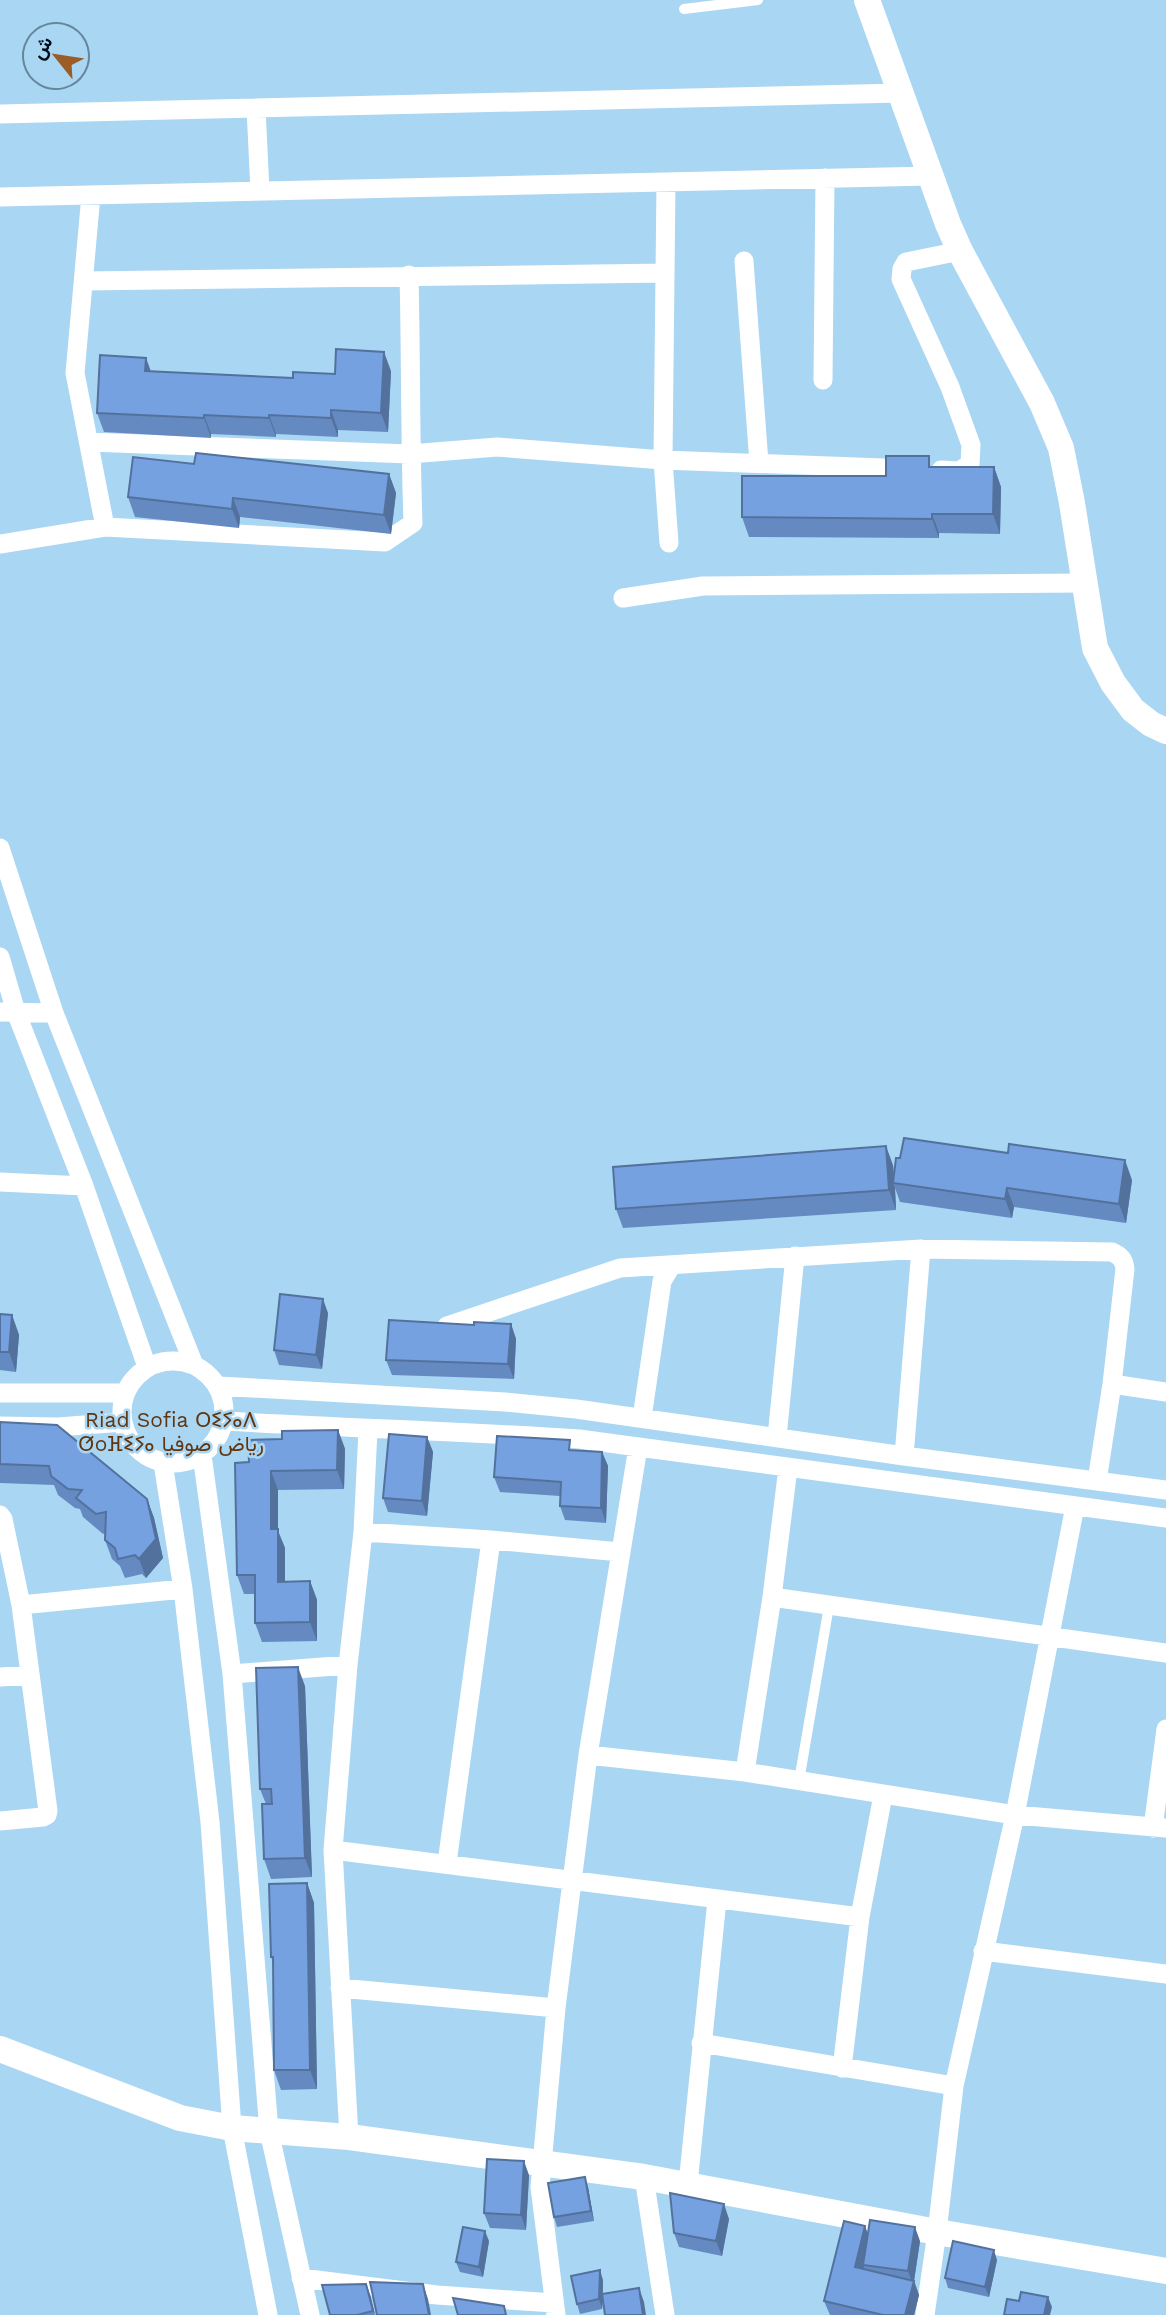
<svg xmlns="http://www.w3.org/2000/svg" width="1166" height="2315" font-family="'Work Sans',Vazirmatn,'Noto Sans Tifinagh',sans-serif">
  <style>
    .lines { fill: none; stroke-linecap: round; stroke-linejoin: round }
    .lane { stroke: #fff; stroke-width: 10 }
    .street { stroke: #fff; stroke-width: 19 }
    .secondary { stroke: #fff; stroke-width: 26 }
    .wall { fill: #658ac1 }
    .shaded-wall { fill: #53719d }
    .building { fill: #76a1e0; stroke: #53719d; stroke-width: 2 }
    .labels { text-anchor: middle; stroke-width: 5; stroke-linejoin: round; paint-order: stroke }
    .neighbourhood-label { font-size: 21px; fill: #61360f; stroke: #a9d6f3 }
  </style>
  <rect width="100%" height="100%" fill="#a9d6f3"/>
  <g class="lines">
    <!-- lane -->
    <path class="lane" d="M684,9l74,-9
      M799,1781l30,-175"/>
    <!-- street -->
    <path class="street" d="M256,108l4,83
      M0,114l901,-21
      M91,195l-16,178 30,154
      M0,197l931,-21
      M744,261l15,202
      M84,281l581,-8
      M823,380l2,-202
      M89,442l321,12 87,-7 166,13 3,-278
      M941,470l18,1 11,-7 1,-19 -21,-58 -49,-108 1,-10 4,-7 54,-11
      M669,543l-6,-83 248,9
      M0,544l105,-17 280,15 28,-19c-3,-83 -2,-165 -4,-248
      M623,598l80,-12 381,-3
      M0,848l54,165 140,352
      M0,957l16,55 68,174 63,181
      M0,1012l54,1
      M0,1182l84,4
      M447,1326l173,-58 301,-19 191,3c9,4 12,8 13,17l-13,115 -15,97
      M122 1412a51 51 0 1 1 102 0a51 51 0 1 1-102 0Z
      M1112,1384l54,8
      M218,1386l287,16 71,7 328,47 262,34
      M0,1393h125
      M642,1418l20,-137 10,-16
      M224,1421c119,7 237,10 355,18l587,79
      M0,1426l58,1 65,-5
      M777,1437l18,-181
      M202,1455l30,219 37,457 41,184
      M904,1456l17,-207
      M163,1463l20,126 27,233 22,306 36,187
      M0,1515l3,4 18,86 27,206 -1,4 -4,2 -43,4
      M363,1532l128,8 129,12
      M772,1597l394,56
      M21,1605l162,-16
      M232,1674l116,-9
      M0,1677l30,-2
      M588,1755l157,17 270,43 151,13
      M745,1772l27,-175 16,-129
      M1153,1828l13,-99
      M333,1850l527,67
      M447,1863l44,-323
      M983,1951l183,23
      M340,1988l216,20
      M701,2043l253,43
      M842,2068l18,-151 23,-122
      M349,2137l-16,-287 15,-185 15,-133 5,-102
      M644,2177l21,138
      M688,2184l29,-284
      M301,2278l136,17 117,8
      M556,2315l-16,-128 16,-179 32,-253 50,-308
      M925,2315l12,-83 17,-146 61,-271 60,-309"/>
    <!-- secondary -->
    <path class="secondary" d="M867,0l81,224 12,27 82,152 19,45 11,55 23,145 18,35 20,27 18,14 15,7
      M0,2049l180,69 52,10 117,9 295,40 293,55 229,39"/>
  </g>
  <!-- wall -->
  <path class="wall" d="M146,358l4,13 143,7 42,-4 56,-3 -3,61 -50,-2v7l-62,-3v3l-65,-3v4l-107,-6 -7,-19z
    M194,464l195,10 7,19 -5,41 -151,-17 -1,11 -104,-11 -7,-20z
    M933,467h61l7,20 -1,47 -61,-1v5l-190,-1 -7,-20 144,-41z
    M893,1165l1,9 238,6 -6,43 -112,-16 -2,11 -112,-16 -5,-14 1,22 -273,18 -7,-19z
    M328,1313l-6,56 -43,-4 -5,-15z
    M0,1314l12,1 7,20 -3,37 -16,-2z
    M511,1324l5,15 -2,40 -122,-4 -6,-15 88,-35z
    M0,1422l147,77 7,19 9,40 -17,20 -4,-4 -17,4 -5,-12 -8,-7 -7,-19v-7l-2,1 -20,-17 -3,-8 -5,-1 -17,-13 -4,-10 -54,-2z
    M338,1430l7,19 -1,40 -66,1v41l7,17v34l25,-1 7,19v41l-55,1 -7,-19v-29h-11l-7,-19 12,-113z
    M427,1437l6,15 -6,64 -39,-4 -5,-14z
    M574,1450l28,2 6,14 -2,57 -41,-3 -5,-14v-10l-60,-4 -6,-15z
    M305,1686l7,191 -41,2 -7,-20 2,-55 -6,-15z
    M307,1883l7,20 3,186 -36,1 -7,-20 -1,-108 -2,-5z
    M529,2175l-3,55 -36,-2 -6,-15z
    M588,2187l6,34 -37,6 -3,-10z
    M729,2219l-7,37 -43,-9 -5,-14z
    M865,2226l3,8 52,7 -6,40 5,14 -5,20h-84l-6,-14z
    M489,2241l-6,36 -23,-5 -4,-10z
    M997,2260l-8,37 -41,-9 -3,-10z
    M603,2280v14l41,8 -41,-2 -1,9 -22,5 -3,-10z
    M370,2294l5,21h-45z"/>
  <!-- shaded-wall -->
  <path class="shaded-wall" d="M384,352l7,19 -3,61 -7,-19z
    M146,358l7,19 -8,-6z
    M331,410l7,20v7l-7,-19z
    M204,415l7,19v4l-7,-20z
    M269,415l7,19v3l-7,-19z
    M994,467l7,20 -1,47 -7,-20z
    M389,474l7,19 -5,41 -7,-19z
    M233,498l7,19 -1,11 -7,-19z
    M932,514l7,19v5l-7,-19z
    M886,1146l7,19 1,18h-1l2,5 1,22 -7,-20z
    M1125,1160l7,20 -6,43 -7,-19z
    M1007,1188l7,19 -2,11 -7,-19z
    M323,1299l5,14 -6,56 -6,-14z
    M12,1315l7,20 -3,37 -7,-20z
    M511,1324l5,15 -2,40 -6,-15z
    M338,1430l7,19 -1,40 -7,-19z
    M427,1437l6,15 -6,64 -5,-15z
    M602,1452l6,14 -2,57 -5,-15z
    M271,1471l7,19v41l7,17v53l-7,-19 -7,-53z
    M147,1499l7,19 9,40 -17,20 -7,-19z
    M310,1581l7,19v41l-7,-19z
    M298,1667l7,19 7,191 -7,-19z
    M307,1883l7,20 3,186 -7,-19z
    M524,2161l5,14 -3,55 -5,-15z
    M585,2177l3,10 6,34 -3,-10z
    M724,2204l5,15 -7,37 -6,-15z
    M865,2226l5,15 -7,24 1,2 -4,14 -5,-14z
    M915,2227l5,14 -6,40 5,14 -5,20h-9l8,-30 -5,-14z
    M485,2231l4,10 -6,36 -4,-10z
    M994,2250l3,10 -8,37 -4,-10z
    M600,2270l3,10 -1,29 -3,-10z
    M366,2284l4,10 5,21 -2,-4z
    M423,2284l5,15 3,16h-2z
    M639,2288l5,14 2,13h-3z
    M1048,2297l4,10 -2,8h-6z"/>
  <!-- building -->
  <path class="building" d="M336,349l48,3 -3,61 -50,-3v8l-62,-3v3l-65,-3v3l-107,-5 3,-58 46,3 -1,13 148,7v-6l42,2z
    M196,453l193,21 -5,41 -151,-17 -1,11 -104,-12 5,-40 61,7z
    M886,456h43v11h65l-1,47h-61v5l-190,-2v-41h144z
    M904,1138l104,15 1,-9 116,16 -6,44 -112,-16 -2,11 -112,-16 3,-25h4z
    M886,1146l3,44 -273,19 -3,-42z
    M280,1294l43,5 -7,56 -42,-5z
    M0,1314l12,1 -3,37h-9z
    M389,1320l85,5v-3l37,2 -3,40 -122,-4z
    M0,1422l57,3 90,74 9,40 -17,20 -4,-4 -17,4 -3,-11 -10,-8 1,-28 -10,2 -20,-16 6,-8 -14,-1 -17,-13 -2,-10 -49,-2z
    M338,1430l-1,40 -66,1v58h7v53l32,-1v41l-55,1v-48h-18l-2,-112 14,-1 -1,-22 34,-1v-8z
    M389,1434l38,3 -5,64 -39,-3z
    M497,1436l73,4 -1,10 33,2 -1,56 -41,-2 1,-24 -67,-5z
    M298,1667l7,191 -41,1 -2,-55h10l-1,-15h-11l-4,-121z
    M307,1883l3,187h-36l-1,-113h-2l-2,-73z
    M487,2159l37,2 -3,54 -37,-2z
    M585,2177l6,34 -37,6 -6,-34z
    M670,2193l54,11 -8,37 -42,-8z
    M870,2220l45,7 -7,44 -45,-6z
    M844,2221l21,5 -10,41 59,14 -9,34h-22l-59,-14z
    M463,2227l22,4 -6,36 -23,-5z
    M953,2241l41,9 -9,37 -40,-9z
    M600,2270l-1,29 -22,5 -6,-28z
    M370,2282l53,2 6,31h-52z
    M366,2284l7,27 -16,4h-27l-8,-30z
    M639,2288l4,27h-38l-3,-21z
    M1021,2292l27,5 -4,18h-40l3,-16 12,2z
    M453,2298l51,8 2,9h-48z"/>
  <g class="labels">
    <!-- neighbourhood labels -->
    <g class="neighbourhood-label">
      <text x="171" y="1427">Riad Sofia ⵔⵉⵢⴰⴷ<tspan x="171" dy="24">ⵚoⴼⵉⵢⴰ رياض صوفيا</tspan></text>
    </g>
  </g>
  <!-- north arrow -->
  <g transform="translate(56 56) rotate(300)"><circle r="33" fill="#a9d6f3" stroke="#65869d" stroke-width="2"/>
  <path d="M0-5L12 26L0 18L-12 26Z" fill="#9c5c25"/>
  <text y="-10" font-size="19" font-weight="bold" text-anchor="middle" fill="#000d1b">ش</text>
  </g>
</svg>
